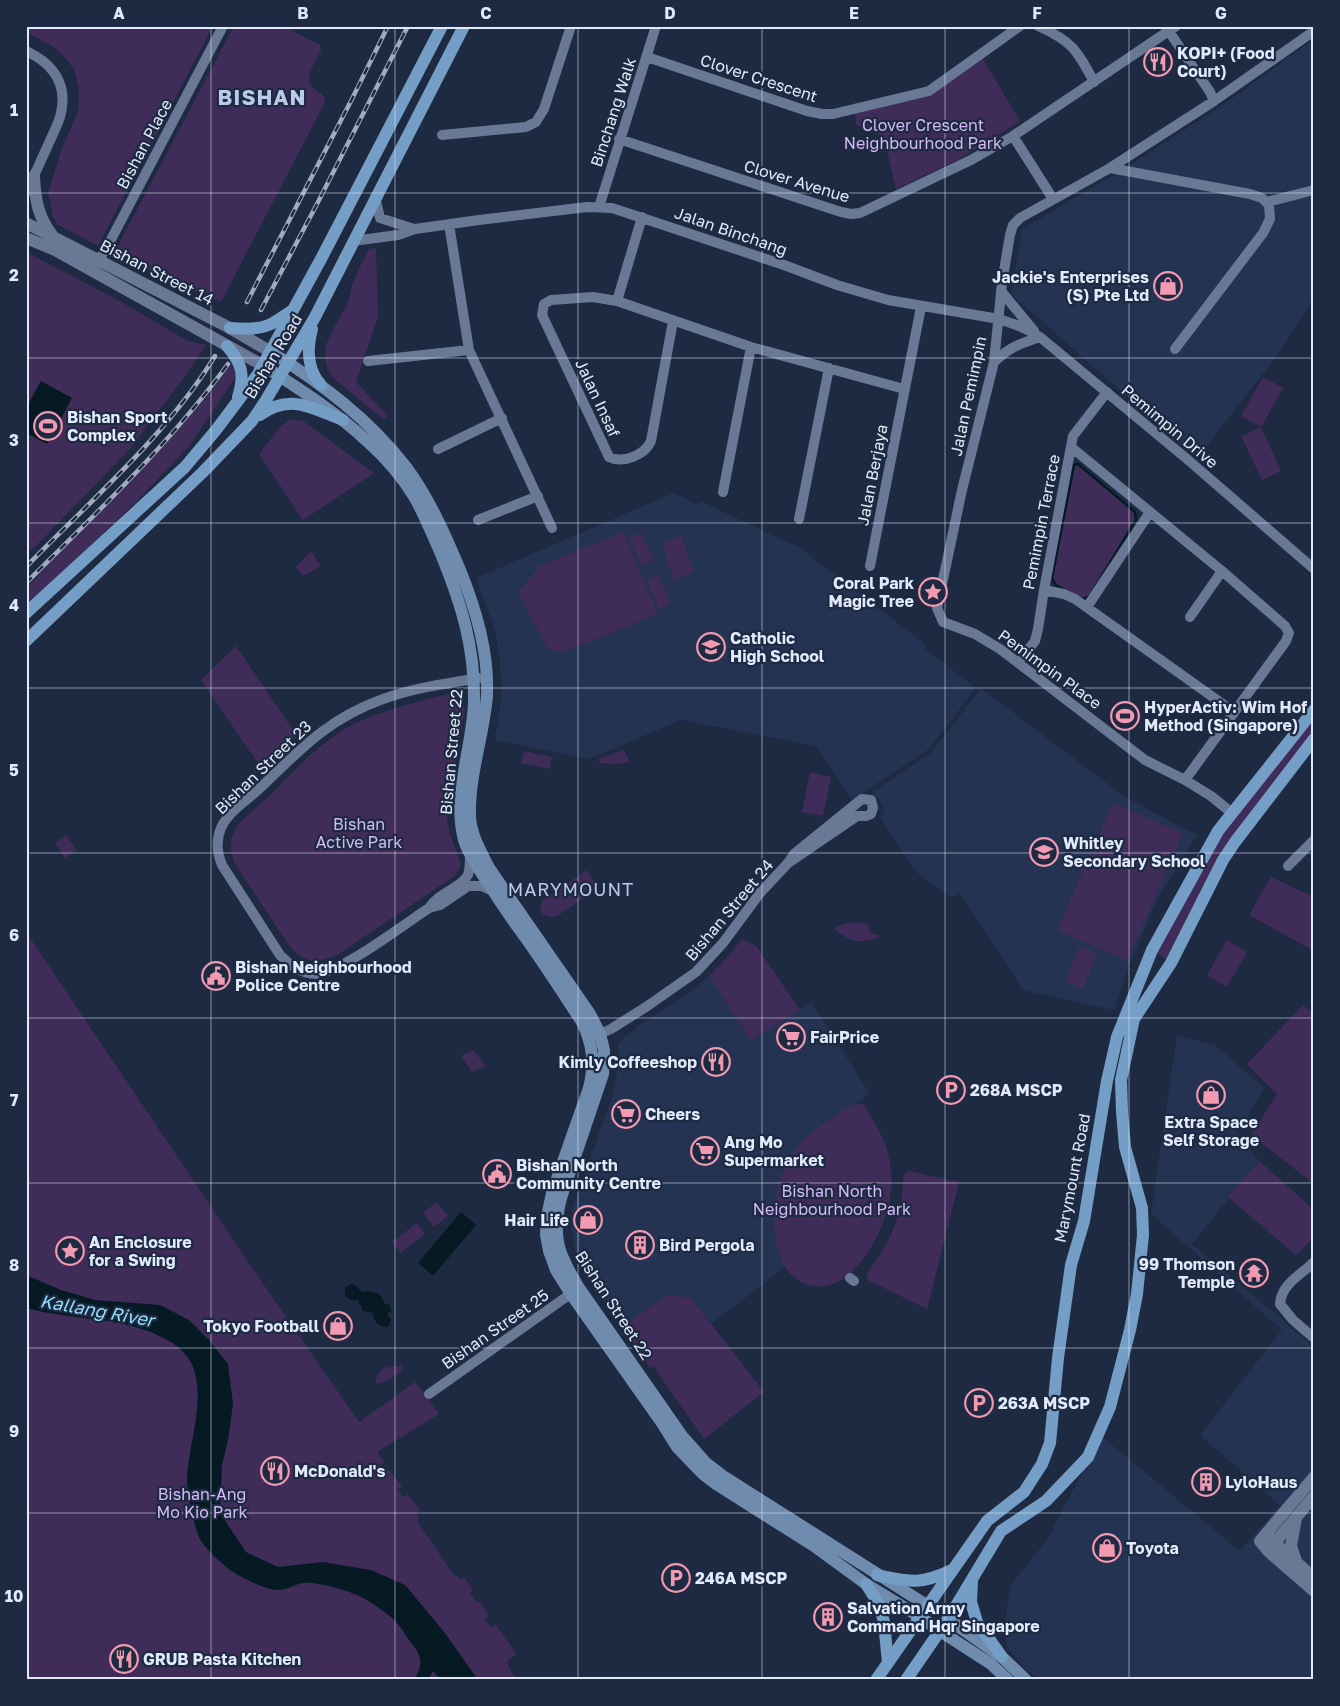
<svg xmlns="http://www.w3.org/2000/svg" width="1340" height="1706" font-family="'Golos Text',sans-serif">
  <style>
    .built { fill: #243352 }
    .green { fill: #402c58 }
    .water { fill: #051a22 }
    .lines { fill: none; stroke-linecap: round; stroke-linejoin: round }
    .stream { stroke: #051a22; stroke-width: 2.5 }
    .minor { stroke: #697895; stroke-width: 10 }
    .tertiary { stroke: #697895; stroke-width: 12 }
    .secondary { stroke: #6f8bae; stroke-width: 12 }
    .primary { stroke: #749ec6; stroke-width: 12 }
    .rail-casing { stroke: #a1abbd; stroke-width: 4.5 }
    .rail { stroke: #1e2a42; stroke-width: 2.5; stroke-dasharray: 8; stroke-linecap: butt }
    .grid { fill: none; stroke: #e1eafa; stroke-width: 1; stroke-opacity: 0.55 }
    .labels { text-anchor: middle; stroke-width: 4.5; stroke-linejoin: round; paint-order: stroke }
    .poi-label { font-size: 16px; font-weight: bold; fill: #e1eafa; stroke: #1e2a42; text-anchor: start }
    .street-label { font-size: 16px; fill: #e1eafa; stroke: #1e2a42 }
    .park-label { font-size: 16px; fill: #d4bbf8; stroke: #1e2a42 }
    .neighbourhood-label { font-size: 18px; letter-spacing: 1px; fill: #b9caea; stroke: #1e2a42 }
    .water-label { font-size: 18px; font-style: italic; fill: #91dffd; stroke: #1e2a42 }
    .district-label { font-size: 21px; font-weight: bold; letter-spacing: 1px; fill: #b9caea; stroke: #1e2a42 }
    .neatline { fill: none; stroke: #e1eafa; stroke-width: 2 }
    .grid-label { font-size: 16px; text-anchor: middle; font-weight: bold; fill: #e1eafa }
  </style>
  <rect width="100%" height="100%" fill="#1e2a42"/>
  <!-- built -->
  <path class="built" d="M1314,39v261l-3,2 -31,50 -83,106 -186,-164 11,-65 97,-57 101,-65z
    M674,493l24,12 2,-4 100,47 126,97 -1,4 51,39 -47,61 -77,51 -36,-54 -135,-26 -92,39 -94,-19 5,-30 1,-22 -1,-27 -5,-31 -19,-52z
    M981,688l144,109 72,38 -40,65 -29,68 -14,42 -91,-20 -63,-97 -9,5 -37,-28 -34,-53 3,-2 1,-7 -11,-16 59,-40z
    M709,976l42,65 60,-39 59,92 -57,38 -18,18 -12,22 -7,24 -2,14 8,50 3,7 -74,57 -20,-26 -21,-4 -46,32 -37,-53 -11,-19 -5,-26 1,-19 40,-112 5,-24 1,-28 6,-8 12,-7 -1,-2 58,-38z
    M1177,1035l38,10 49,43 -26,45 21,28 -67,83 122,103v333h-275l-15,-12 -18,-23 -1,-22 4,-31 3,-9 35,-43 54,-104 139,115 40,-46 -80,-70 82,-105 -131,-116z"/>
  <!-- green -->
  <path class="green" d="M26,26h187l-115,220 -40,-21 -5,-9 -5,-23 14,-45 16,-36 1,-23 -5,-20 -12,-15 -10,-8 -26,-14z
    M234,26h49l37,19 1,6c-5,9 -17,26 -9,36 4,4 9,6 13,11l-1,6 -103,198 -46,-19 -61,-30z
    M981,56l39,65 -59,37 -65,31 -12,-52 -28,-12 -1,-14 73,-17z
    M376,248l2,69 -22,65 32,34 -4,4 -53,-44c-16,-29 4,-46 16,-72 3,-6 3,-13 5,-19 5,-12 11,-24 17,-36z
    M26,252l88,46 74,43 18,4 -19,28 -57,76 -93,96 -11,9z
    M231,365l3,6 1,7 -44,66 -52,55 -113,108v-18c68,-76 145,-141 205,-224z
    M1263,377l20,11 -22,39 20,44 -19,9 -21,-44 20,-9 -20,-11z
    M289,419l14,2 71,52 -71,47 -44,-66 22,-28z
    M1078,464l57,48 1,8 -47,77 -7,2 -26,-14 -4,-7 22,-113z
    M623,532l35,82 -92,37 -18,-1 -30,-58 22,-26z
    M641,532l13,28 -13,6 -12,-28z
    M681,535l13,37 -20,9 -12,-38z
    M311,551l10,15 -18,10 -7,-9z
    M659,575l12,29 -12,5 -12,-29z
    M236,646l61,90 -35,33 -61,-89z
    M448,694h7l7,5 3,11 -17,91 -1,18 3,15 10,28v5l-4,8 -119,80c-21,9 -35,8 -49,-11l-53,-80c-4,-9 -6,-20 -2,-29 5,-14 20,-24 31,-34 27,-26 53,-57 86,-75 31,-16 65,-23 98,-32z
    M1314,710v29l-79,103 -64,121 -19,-13 55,-99z
    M624,750l6,12 -15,2 -15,-1 -2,-4z
    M524,751l28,6 -2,12 -29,-6z
    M810,772l21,5 -8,39 -21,-4z
    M1113,803l70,30 -56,128 -70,-31z
    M66,835l11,15 -12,8 -10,-15z
    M587,870l11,18 -41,28 -8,1 -6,-3 -3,-6 2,-7 3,-3z
    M1271,877l43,20v54l-65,-36z
    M854,922l13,1c2,10 7,13 17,12 -20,9 -32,9 -50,-6l8,-5z
    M26,932l233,346 100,144 56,-40 24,32 -62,38 7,10 -4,4 4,7 5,-3 13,16 -4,4 5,7 5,-2 12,15 -4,3 3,4 -2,4 36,53 8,5 3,-2 9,13 -3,3 6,9 3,-1 10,14 -5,4 7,8 4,-3 22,30 -10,7 2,7 8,12h-491z
    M742,939l14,7 44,64 -49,31 -42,-65 17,-17z
    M1227,940l20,12 -20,35 -20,-12z
    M1079,947l18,7 -14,35 -18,-8z
    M1303,1005l11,9v170l-63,-49 26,-41 -30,-30z
    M474,1050l11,16 -13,6 -11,-16z
    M855,1103l9,2c11,19 23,36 26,58 2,11 2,23 0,34 -5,33 -36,96 -77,89 -42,-7 -44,-72 -34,-103 4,-12 9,-24 17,-34 15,-20 39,-32 59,-46z
    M1259,1161l55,49v27l-18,18 -68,-58z
    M909,1171l50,11 -32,127 -59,-29 -2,-6c24,-29 38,-61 37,-99z
    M437,1202l11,14 -14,11 -11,-14z
    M417,1223l8,11 -24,19 -9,-11z
    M669,1294l22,4 73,94 -60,47 -51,-73 -3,2 -28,-41z
    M401,1364l3,4c-8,8 -18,15 -29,16 4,-18 9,-16 24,-18z"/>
  <!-- water -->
  <path class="water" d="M41,381l31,17 -25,46 -21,-11v-25z
    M461,1212l15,13 -43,51 -15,-13z
    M26,1275l35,15 34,10 65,5 29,15 20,20 19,24 5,40 -5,36 -6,25 -2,48 26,39 32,15 45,-5 48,8 34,15 40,48 33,47h-37l-8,-9 -5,9h-14c11,-18 7,-25 -5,-40 -5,-7 -10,-16 -16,-21 -8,-7 -19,-15 -28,-20 -11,-7 -48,-18 -62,-16 -8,1 -15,7 -25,7 -12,0 -35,-12 -45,-18 -10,-7 -29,-24 -34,-35 -6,-14 -12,-45 -12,-60 2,-43 32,-109 -18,-136 -36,-21 -73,-20 -113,-27 -10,-1 -20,-4 -30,-6z
    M352,1284l3,1 7,7c10,-2 19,0 22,11l6,2 1,6 -4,3 4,6 -2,6 -3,1c-9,-1 -12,-6 -13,-14l-10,-2 -5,-11h-8l-5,-4v-9z"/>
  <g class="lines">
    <!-- stream -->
    <path class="stream" d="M1078,464l57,48 1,8 -47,77 -7,2 -26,-14 -4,-7 22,-113z"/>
    <!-- minor -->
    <path class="minor" d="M1038,26c34,15 39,24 56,56
      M1166,27l44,65 4,9
      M26,51c28,13 43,34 34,66 -3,9 -8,19 -12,28 -7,16 -14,31 -22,47
      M647,57l160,54 15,3h11l96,-23 91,-65
      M442,135l84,-8 10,-5 8,-13 27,-83
      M1013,136l40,63
      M619,139l222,73 10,2 9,-1 111,-53 42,-24 163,-110
      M1110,168l140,26 12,4 7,7 1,14 -7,14 -88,116
      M375,197l5,21 34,11
      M1267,202l47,-12
      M599,207l57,-181
      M449,224l20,126 83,178
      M353,241l45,-6 17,-6 64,-9 108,-13 25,1 172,57 53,20 51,15 111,19c15,5 28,9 41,18l147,122 127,110
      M96,267l2,-7 7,-9 118,-225
      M1001,291l33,40
      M617,301l25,-84
      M673,321l-22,120c-6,14 -28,23 -42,16l-67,-142 2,-11 7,-4 42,-3 24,4 134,46 153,42
      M368,361l101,-11
      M994,362c16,-15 25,-18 46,-25
      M1071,447l151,124 63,55 4,7 -3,8 -101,139
      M438,449l64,-31
      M723,492l28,-145
      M799,519l30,-151
      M478,520l60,-24
      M870,566l51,-259
      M1044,590l20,4 11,5 159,113
      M1087,607l63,-95
      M1190,617l32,-46
      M1019,662l16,-21 3,-12 6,-39 29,-154 34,-44
      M480,678c-32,5 -66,10 -97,21 -56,20 -83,51 -125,91 -12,11 -30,22 -37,38 -5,12 -4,25 1,37l58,90c10,10 21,19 36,19 23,0 90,-51 113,-66l11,-3 28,-19h13l12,5
      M1232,813l-21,-17 -26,-16 -40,-20 -145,-111 -25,-15 -32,-12 -6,-14 25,-118 32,-128 8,-79 8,-48 3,-10 7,-7 90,-50 104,-67 100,-70
      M1288,866l26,-26
      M429,908c10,-16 32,-20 39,-33 2,-6 2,-14 2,-20
      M593,1037l18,-8 35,-22 50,-35 27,-29 37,-50 28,-30 6,-9 68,-55 9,1 2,8 -2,6 -5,2h-9l-69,47
      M1314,1262c-13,13 -33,22 -34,42l13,16 21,18
      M850,1278l4,3
      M429,1394l147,-104"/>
    <!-- tertiary -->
    <path class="tertiary" d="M34,176c1,23 4,41 18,59
      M26,223l204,105 41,24
      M26,238l29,12 209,116
      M1314,1477l-54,64 8,10 46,40
      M1269,1538l45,40
      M1268,1551l46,-55
      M1296,1561l-5,-15 5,-28"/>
    <!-- secondary -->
    <path class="secondary" d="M271,352c50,31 98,67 135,115 23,31 39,67 54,103 16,39 29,82 27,125 -3,40 -18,79 -17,120 0,18 11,37 19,53l101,146 10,20 4,16 -1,24 -42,124c-10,40 -2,57 18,90l103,148 24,27 17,13 205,130
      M264,366c35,23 72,46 103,75 18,16 36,37 48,57 10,18 18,38 26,56 20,49 34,93 33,147 -1,46 -22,93 -10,139 3,11 10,21 16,31 12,18 24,37 37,55 23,31 44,64 65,96 11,23 13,42 7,66l-37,105 -5,24 -1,18 3,16 7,19 15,24 91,129 15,24 26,27 13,10 98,62 52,38 54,33
      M948,1619l54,38 24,23
      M940,1631l51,33 17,16"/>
    <!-- primary -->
    <path class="primary" d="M230,328c14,1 30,2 43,-5 7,-4 14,-9 20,-13
      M312,329c-5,19 -5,41 9,56
      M227,346c15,17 18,29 11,51
      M260,415c30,-22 52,-7 83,5
      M26,613l159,-146 31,-37 42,-56 63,-115 121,-233
      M26,641l177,-169 49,-51 14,-21 49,-83 149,-291
      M877,1575c34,7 43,10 75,-5
      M972,1581l-1,21 6,20 25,35
      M866,1584l13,20 5,18 4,41
      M920,1617l20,14
      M876,1680l111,-159 37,-29 18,-28 8,-21 8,-85 13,-93 13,-44 23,-140 10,-44 35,-87 66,-119 96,-121
      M906,1680l42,-61 53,-88 45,-30 42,-44 22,-50 20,-77 7,-36 6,-59 -1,-27 -17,-61 -3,-35 -1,-32 13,-61 37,-56 52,-103 12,-18 79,-103"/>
    <defs>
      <path id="rail" d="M247,302l106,-205 35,-71
        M261,310l56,-106 91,-178
        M26,567c64,-66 141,-132 189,-211
        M26,583c70,-70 143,-138 202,-219"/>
    </defs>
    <!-- rail casing -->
    <use href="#rail" class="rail-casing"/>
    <!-- rail -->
    <use href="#rail" class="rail"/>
  </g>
  <!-- grid -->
  <path class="grid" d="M211,26v1654M395,26v1654M578,26v1654M762,26v1654M945,26v1654M1129,26v1654M26,193h1288M26,358h1288M26,523h1288M26,688h1288M26,853h1288M26,1018h1288M26,1183h1288M26,1348h1288M26,1513h1288"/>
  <!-- icons -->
  <defs>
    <symbol id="restaurant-ring" viewBox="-11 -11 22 22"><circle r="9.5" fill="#1e2a42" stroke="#f19ab1" stroke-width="1.5"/><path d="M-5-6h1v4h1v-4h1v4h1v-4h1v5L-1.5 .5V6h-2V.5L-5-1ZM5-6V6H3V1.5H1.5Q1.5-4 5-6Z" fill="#f19ab1"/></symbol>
    <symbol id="shop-ring" viewBox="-11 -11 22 22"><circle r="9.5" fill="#1e2a42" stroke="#f19ab1" stroke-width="1.5"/><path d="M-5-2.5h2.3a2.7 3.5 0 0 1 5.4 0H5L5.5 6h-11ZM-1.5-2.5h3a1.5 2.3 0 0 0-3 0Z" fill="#f19ab1"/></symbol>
    <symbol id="stadium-ring" viewBox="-11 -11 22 22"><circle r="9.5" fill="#1e2a42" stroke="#f19ab1" stroke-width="1.5"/><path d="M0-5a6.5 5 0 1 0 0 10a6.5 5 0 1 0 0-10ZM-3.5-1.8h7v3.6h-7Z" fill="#f19ab1"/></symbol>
    <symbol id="sight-ring" viewBox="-11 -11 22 22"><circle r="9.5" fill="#1e2a42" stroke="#f19ab1" stroke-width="1.5"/><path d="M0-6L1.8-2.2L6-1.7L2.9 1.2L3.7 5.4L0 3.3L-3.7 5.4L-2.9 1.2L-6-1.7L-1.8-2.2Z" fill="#f19ab1"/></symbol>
    <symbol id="school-ring" viewBox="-11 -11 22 22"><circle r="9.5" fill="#1e2a42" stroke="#f19ab1" stroke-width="1.5"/><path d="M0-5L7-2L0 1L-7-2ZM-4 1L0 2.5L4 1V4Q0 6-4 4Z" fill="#f19ab1"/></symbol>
    <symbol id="civic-ring" viewBox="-11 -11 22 22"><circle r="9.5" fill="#1e2a42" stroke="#f19ab1" stroke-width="1.5"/><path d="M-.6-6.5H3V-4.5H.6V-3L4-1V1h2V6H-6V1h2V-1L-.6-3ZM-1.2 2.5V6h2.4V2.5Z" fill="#f19ab1"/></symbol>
    <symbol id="supermarket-ring" viewBox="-11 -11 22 22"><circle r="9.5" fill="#1e2a42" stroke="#f19ab1" stroke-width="1.5"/><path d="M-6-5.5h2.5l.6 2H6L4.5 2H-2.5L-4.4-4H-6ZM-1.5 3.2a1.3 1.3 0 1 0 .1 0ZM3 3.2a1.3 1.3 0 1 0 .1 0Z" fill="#f19ab1"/></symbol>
    <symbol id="parking-ring" viewBox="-11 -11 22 22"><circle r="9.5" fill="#1e2a42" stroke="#f19ab1" stroke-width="1.5"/><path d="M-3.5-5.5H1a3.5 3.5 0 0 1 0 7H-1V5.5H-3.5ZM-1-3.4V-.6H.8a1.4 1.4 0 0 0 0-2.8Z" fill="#f19ab1"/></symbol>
    <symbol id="building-ring" viewBox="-11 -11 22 22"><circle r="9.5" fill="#1e2a42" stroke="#f19ab1" stroke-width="1.5"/><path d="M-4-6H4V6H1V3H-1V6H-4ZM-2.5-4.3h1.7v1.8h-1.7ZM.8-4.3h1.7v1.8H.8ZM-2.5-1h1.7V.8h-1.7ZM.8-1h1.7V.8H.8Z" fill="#f19ab1"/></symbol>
    <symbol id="temple-ring" viewBox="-11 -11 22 22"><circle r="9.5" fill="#1e2a42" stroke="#f19ab1" stroke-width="1.5"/><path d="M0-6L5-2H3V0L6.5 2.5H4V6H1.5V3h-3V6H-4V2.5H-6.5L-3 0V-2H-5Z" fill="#f19ab1"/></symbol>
  </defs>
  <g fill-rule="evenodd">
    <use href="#restaurant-ring" x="1142" y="46" width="32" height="32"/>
    <use href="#shop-ring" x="1152" y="270" width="32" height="32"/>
    <use href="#stadium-ring" x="32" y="410" width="32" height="32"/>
    <use href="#sight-ring" x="917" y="576" width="32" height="32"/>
    <use href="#school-ring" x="695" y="631" width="32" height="32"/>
    <use href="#stadium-ring" x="1109" y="700" width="32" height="32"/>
    <use href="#school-ring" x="1028" y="836" width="32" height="32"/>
    <use href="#civic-ring" x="200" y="960" width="32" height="32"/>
    <use href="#supermarket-ring" x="775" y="1021" width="32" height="32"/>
    <use href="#restaurant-ring" x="700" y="1046" width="32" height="32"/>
    <use href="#parking-ring" x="935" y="1074" width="32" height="32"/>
    <use href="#shop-ring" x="1195" y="1079" width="32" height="32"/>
    <use href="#supermarket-ring" x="610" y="1098" width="32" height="32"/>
    <use href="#supermarket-ring" x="689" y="1135" width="32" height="32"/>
    <use href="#civic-ring" x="481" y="1158" width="32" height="32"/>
    <use href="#shop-ring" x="572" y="1204" width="32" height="32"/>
    <use href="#building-ring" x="624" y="1229" width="32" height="32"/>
    <use href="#sight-ring" x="54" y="1235" width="32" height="32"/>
    <use href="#temple-ring" x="1238" y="1257" width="32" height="32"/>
    <use href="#shop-ring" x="322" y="1310" width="32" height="32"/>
    <use href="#parking-ring" x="963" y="1387" width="32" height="32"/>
    <use href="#restaurant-ring" x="259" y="1455" width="32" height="32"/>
    <use href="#building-ring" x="1190" y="1466" width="32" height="32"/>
    <use href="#shop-ring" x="1091" y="1532" width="32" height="32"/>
    <use href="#parking-ring" x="660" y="1562" width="32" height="32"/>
    <use href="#building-ring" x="812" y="1601" width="32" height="32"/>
    <use href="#restaurant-ring" x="108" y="1643" width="32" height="32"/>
  </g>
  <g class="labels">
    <!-- poi labels -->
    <g class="poi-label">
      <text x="1177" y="59">KOPI+ (Food<tspan x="1177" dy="18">Court)</tspan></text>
      <text x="1149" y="283" text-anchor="end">Jackie's Enterprises<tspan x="1149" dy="18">(S) Pte Ltd</tspan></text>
      <text x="67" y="423">Bishan Sport<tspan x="67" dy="18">Complex</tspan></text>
      <text x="914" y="589" text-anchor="end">Coral Park<tspan x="914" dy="18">Magic Tree</tspan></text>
      <text x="730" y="644">Catholic<tspan x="730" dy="18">High School</tspan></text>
      <text x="1144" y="713">HyperActiv: Wim Hof<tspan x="1144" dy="18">Method (Singapore)</tspan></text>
      <text x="1063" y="849">Whitley<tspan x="1063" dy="18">Secondary School</tspan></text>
      <text x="235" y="973">Bishan Neighbourhood<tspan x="235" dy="18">Police Centre</tspan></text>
      <text x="810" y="1043">FairPrice</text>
      <text x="697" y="1068" text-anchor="end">Kimly Coffeeshop</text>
      <text x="970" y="1096">268A MSCP</text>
      <text x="645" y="1120">Cheers</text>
      <text x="1211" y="1128" text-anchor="middle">Extra Space<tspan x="1211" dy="18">Self Storage</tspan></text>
      <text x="724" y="1148">Ang Mo<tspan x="724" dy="18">Supermarket</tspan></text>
      <text x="516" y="1171">Bishan North<tspan x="516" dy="18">Community Centre</tspan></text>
      <text x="569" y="1226" text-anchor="end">Hair Life</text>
      <text x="89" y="1248">An Enclosure<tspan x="89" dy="18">for a Swing</tspan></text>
      <text x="659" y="1251">Bird Pergola</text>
      <text x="1235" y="1270" text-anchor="end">99 Thomson<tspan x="1235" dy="18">Temple</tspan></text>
      <text x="319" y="1332" text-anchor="end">Tokyo Football</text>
      <text x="998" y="1409">263A MSCP</text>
      <text x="294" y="1477">McDonald's</text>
      <text x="1225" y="1488">LyloHaus</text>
      <text x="1126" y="1554">Toyota</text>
      <text x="695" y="1584">246A MSCP</text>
      <text x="847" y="1614">Salvation Army<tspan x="847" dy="18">Command Hqr Singapore</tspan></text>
      <text x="143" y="1665">GRUB Pasta Kitchen</text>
    </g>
    <!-- street labels -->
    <g class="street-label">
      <text transform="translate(759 78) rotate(18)" y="6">Clover Crescent</text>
      <text transform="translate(613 112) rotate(-72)" y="6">Binchang Walk</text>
      <text transform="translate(144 144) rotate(-62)" y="6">Bishan Place</text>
      <text transform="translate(797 181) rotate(17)" y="6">Clover Avenue</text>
      <text transform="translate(731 231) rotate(19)" y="6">Jalan Binchang</text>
      <text transform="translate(157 272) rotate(27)" y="6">Bishan Street 14</text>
      <text transform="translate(273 356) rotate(-59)" y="6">Bishan Road</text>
      <text transform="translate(968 396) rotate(-78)" y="6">Jalan Pemimpin</text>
      <text transform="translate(598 398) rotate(65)" y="6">Jalan Insaf</text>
      <text transform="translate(1170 426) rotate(40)" y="6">Pemimpin Drive</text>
      <text transform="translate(872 475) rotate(-79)" y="6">Jalan Berjaya</text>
      <text transform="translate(1041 522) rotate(-79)" y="6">Pemimpin Terrace</text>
      <text transform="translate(1050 669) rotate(36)" y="6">Pemimpin Place</text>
      <text transform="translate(451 752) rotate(-85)" y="6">Bishan Street 22</text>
      <text transform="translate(263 767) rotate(-44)" y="6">Bishan Street 23</text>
      <text transform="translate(729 910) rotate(-50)" y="6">Bishan Street 24</text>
      <text transform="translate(1072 1178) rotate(-79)" y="6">Marymount Road</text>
      <text transform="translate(614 1305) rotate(57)" y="6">Bishan Street 22</text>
      <text transform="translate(495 1329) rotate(-35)" y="6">Bishan Street 25</text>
    </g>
    <!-- park labels -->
    <g class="park-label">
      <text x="923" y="131">Clover Crescent<tspan x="923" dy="18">Neighbourhood Park</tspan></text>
      <text x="359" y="830">Bishan<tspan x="359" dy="18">Active Park</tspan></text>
      <text x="832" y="1197">Bishan North<tspan x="832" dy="18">Neighbourhood Park</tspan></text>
      <text x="202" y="1500">Bishan-Ang<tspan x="202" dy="18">Mo Kio Park</tspan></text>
    </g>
    <!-- neighbourhood labels -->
    <g class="neighbourhood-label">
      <text x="571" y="896">MARYMOUNT</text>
    </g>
    <!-- water labels -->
    <g class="water-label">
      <text transform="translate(97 1311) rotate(10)" y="6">Kallang River</text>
    </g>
    <!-- district labels -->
    <g class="district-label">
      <text x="262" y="105">BISHAN</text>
    </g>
  </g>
  <!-- border -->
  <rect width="1340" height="1706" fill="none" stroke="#1e2a42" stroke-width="55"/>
  <rect x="28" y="28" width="1284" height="1650" class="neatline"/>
  <g class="grid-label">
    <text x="119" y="19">A</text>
    <text x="303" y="19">B</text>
    <text x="486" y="19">C</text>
    <text x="670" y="19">D</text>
    <text x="854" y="19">E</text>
    <text x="1037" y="19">F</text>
    <text x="1221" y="19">G</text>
    <text x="14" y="116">1</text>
    <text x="14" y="281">2</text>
    <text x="14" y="446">3</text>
    <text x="14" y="611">4</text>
    <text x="14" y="776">5</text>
    <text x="14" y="941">6</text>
    <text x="14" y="1106">7</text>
    <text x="14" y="1271">8</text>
    <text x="14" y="1437">9</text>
    <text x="14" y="1602">10</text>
  </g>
</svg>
